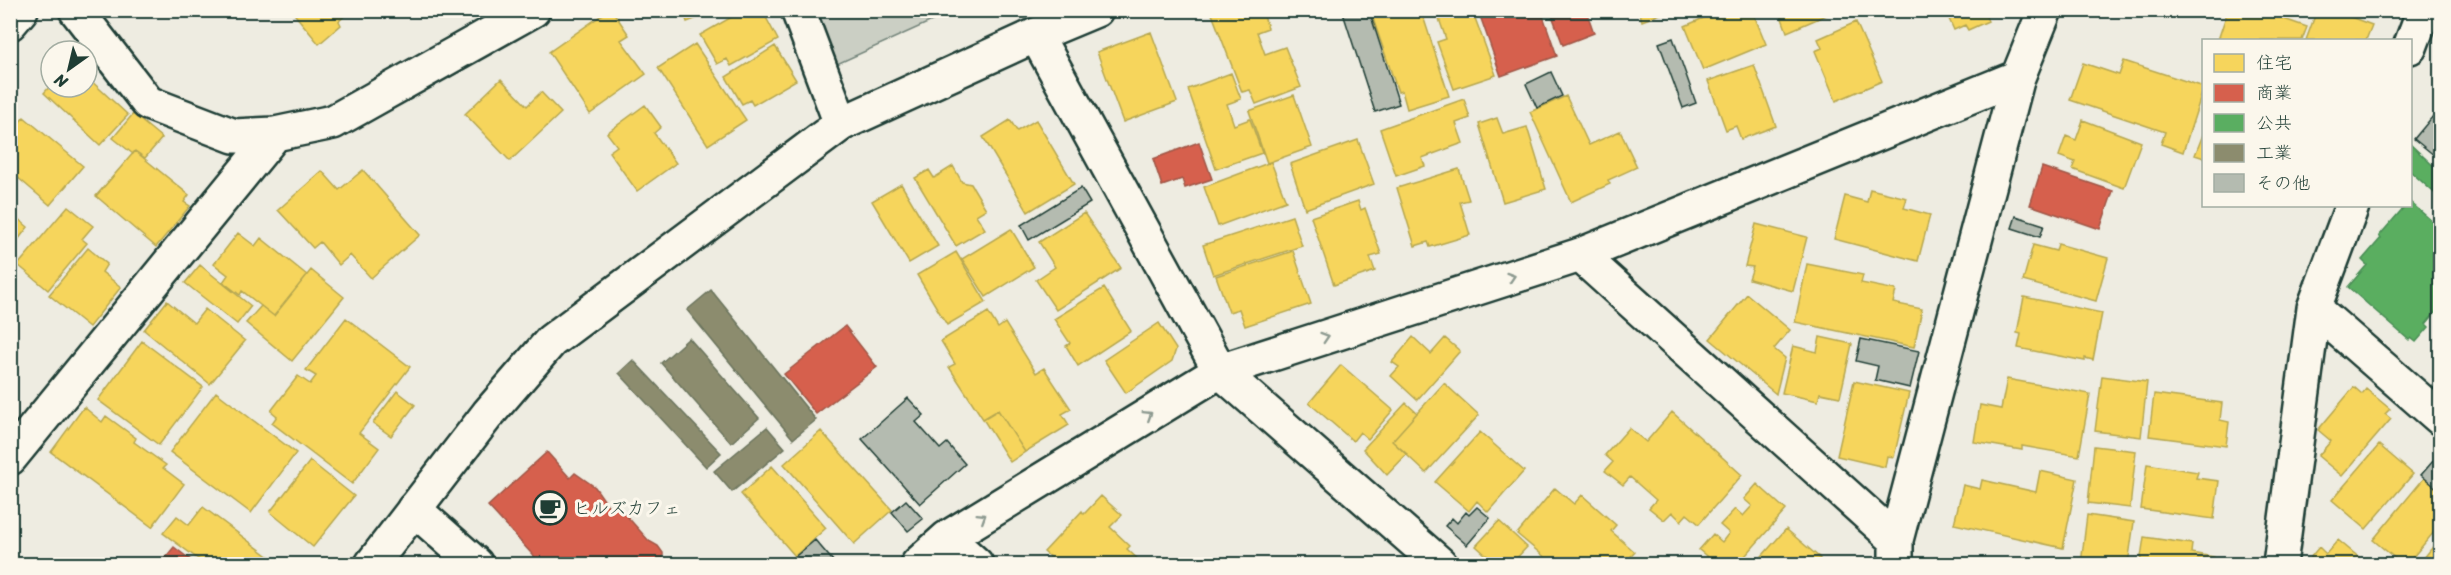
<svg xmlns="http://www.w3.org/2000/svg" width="2451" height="575" font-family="Sriracha,'Klee One',sans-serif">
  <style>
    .green { fill: #cbcfc4; stroke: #75867c; stroke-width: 1.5 }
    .homes { fill: #f6d55c; stroke: #b6a750; stroke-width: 1.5 }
    .shops { fill: #d6604d; stroke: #9f5646; stroke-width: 1.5 }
    .public { fill: #5aae61; stroke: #488c54; stroke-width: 1.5 }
    .industry { fill: #8c8c6e; stroke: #6b745d; stroke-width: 1.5 }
    .building { fill: #b4bbb0; stroke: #1f3d34; stroke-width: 1.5 }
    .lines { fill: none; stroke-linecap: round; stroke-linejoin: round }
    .minor-casing { stroke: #1f3d34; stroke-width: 38 }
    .tertiary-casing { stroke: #1f3d34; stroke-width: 38 }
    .minor { stroke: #fbf7ec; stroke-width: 33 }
    .tertiary { stroke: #fbf7ec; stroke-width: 33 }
    .oneway { stroke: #8d9a90 }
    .labels { text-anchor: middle; stroke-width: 6; stroke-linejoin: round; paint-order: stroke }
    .poi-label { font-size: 18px; fill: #1f3d34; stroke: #fbf7ec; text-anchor: start }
  </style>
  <rect width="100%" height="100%" fill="#eeece1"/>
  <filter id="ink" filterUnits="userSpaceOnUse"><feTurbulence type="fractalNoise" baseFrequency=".0167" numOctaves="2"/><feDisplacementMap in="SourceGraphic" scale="12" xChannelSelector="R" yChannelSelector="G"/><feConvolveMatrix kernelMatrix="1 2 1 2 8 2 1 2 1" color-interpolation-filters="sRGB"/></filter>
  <g filter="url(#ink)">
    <!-- green -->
    <path class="green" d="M811,11h143l-117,53z"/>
    <!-- homes -->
    <path class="homes" d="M291,10h60l-12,11 2,4 -22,19z
      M609,10h3l17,25 -8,5 25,34 -56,40 -41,-62z
      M683,10h36l-32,12z
      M744,10h18l16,30 -47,26 -4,-7 -10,5 -17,-29z
      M1220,10h42l6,18 -11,4 8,22 20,-7 16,40 -45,17 -6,-14 -8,2 -30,-78z
      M1370,10h51l28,86 -42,13 -5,-18 -4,1z
      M1436,10h36l24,65 -42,14 -17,-47 9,-3z
      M1639,10h32l-29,11z
      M1722,10h30l14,34 -63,26 -18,-44z
      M1779,10h59l-51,22z
      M1945,10h38l5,11 -20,9 -3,-5 -11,5z
      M2228,10h56l-3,8 26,9 -5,13h-84z
      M2317,10h15l40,15 -6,15h-60z
      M1856,22l26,59 -46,20 -21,-50 7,-3 -4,-9z
      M1151,32l26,70 -54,20 -26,-70z
      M695,44l51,76 -38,25 -50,-77z
      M775,46l21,34 -43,25 -3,-5 -8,4 -16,-27z
      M2124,61l80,26 -21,65 -22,-8 4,-12 -95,-32 13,-37 36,12z
      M1754,65l22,61 -35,13 -5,-13 -10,4 -18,-49z
      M1231,73l10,26 -14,5 7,21 16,-6 12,34 -46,16 -28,-80z
      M87,77l41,38 -28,30 -56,-52 7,-8v2h36z
      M501,79l26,27 14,-14 20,21 -51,48 -45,-47z
      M1294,95l18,52 -45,16 -18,-52z
      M1566,96l23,49 31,-14 17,36 -29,13 2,4 -39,18 -41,-90z
      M1464,99l6,19 -14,5 7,20 -41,15 3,8 -29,10 -16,-47z
      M645,105l16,22 -7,6 22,30 -39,28 -28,-39 8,-6 -10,-13z
      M133,114l29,24 -17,20 -10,-7 -2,3 -20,-16z
      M24,117l59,49 -33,39 -40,-34v-38z
      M1497,118l6,16 24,-7 19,62 -43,13 -24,-78z
      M1010,120l7,11 19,-11 38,64 -46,28 -45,-75z
      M2083,120l58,22 -17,46 -52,-19 3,-7 -16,-6 7,-20 10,4z
      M2204,132v26l-9,-3z
      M1358,140l16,44 -69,25 -15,-45z
      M135,151l54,44 -5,7 6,4 -34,41 -60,-51z
      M1271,162l15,39 -68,25 -14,-39z
      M953,166l9,16 9,2 15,25 -10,6 9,14 -29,17 -41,-68 14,-8 5,8z
      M1459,169l10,31 -9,2 10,33 -40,12 -2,-5 -13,4 -18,-58z
      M363,170l57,65 -49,43 -21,-23 -11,10 -19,-23 -7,6 -35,-38 44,-39 17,19z
      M901,184l37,62 -29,17 -37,-62z
      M1870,189l37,9 -3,10 26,7 -12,46 -84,-22 11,-43 22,6z
      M1358,201l3,9 4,-2 16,46 -11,3 5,14 -41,14 -23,-68z
      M68,206l25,20 -11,13 5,4 -39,47 -30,-25z
      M10,212l18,15 -18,23z
      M1084,213l37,55 -65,42 -20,-30 19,-13 -16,-25z
      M1292,216l10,30 -89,29 -10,-30z
      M1756,224l51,13 -14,54 -44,-12 4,-12 -8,-1z
      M1011,229l23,38 -48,30 -24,-38z
      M238,233l17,13 6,-8 46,37 -33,41 -32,-25 -2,4 -17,-13 5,-7 -14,-11z
      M2058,244l50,14 -12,43 -73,-20 10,-36 23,6z
      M88,248l19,16 -5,8 19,15 -32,40 -40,-32z
      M1293,251l18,53 -66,22 -6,-17 -10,3 -13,-36z
      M956,252l30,50 -39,23 -30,-50z
      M1807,264l56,11 -2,8 35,7 -3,13 29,6 -8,38 -119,-25z
      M200,265l51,41 -14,18 -52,-41z
      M311,270l33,27 -52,64 -46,-38 15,-17 13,10z
      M1104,288l27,43 -53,35 -12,-20 4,-3 -16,-24z
      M1747,294l43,36 -16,19 11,9 -9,36 -66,-55z
      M2024,297l78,16 -9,47 -8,-2v3l-67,-13 3,-14 -4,-1z
      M167,301l27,22 11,-14 40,32 -35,43 -66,-54z
      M988,312l10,16 7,-5 31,50 8,-5 27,41 -9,5 7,11 -44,27 -27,-42 -15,9 -34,-52 6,-3 -14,-23z
      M346,318l64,49 -51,66 20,15 -27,36 -80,-61 5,-7 -6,-5 27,-35 12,8 6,-8 -10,-6z
      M1159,323l17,26 -4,12 -46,32 -22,-33z
      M1413,337l18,17 14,-16 15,13 -43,49 -26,-24 8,-9 -7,-5z
      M1820,337l32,7 -12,53 -20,-4 -2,8 -36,-8 11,-47 24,6z
      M142,341l61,46 -44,58 -61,-45z
      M1341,365l52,45 -25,29 -8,-7 -7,9 -44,-38z
      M2102,376l45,6 -6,55 -46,-6z
      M2007,379l83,15 -11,62 -57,-10v4l-48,-8 6,-37 21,4z
      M1854,381l55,12 -15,64 -7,-1 -2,11 -48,-11z
      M1444,383l35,32 -53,58 -34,-32z
      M2354,387l8,7 4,-5 24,20 -5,5 6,5 -49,57 -24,-20 13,-15 -13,-11z
      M397,391l18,14 -24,31 -18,-13z
      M216,392l80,61 -45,60 -81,-61z
      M2154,394l68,9 -2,17 9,2 -3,24 -77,-10z
      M1406,403l11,10 -25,28 15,13 -20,21 -24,-26z
      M84,407l18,15 4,-6 30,22 -2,4 32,23 -3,3 21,16 -32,43 -101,-75z
      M998,410l27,42 -15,10 -27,-43z
      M1672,412l70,63 -43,49 -12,-10 -6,7 -9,-9 -8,8 -15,-12 7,-8 -26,-23 -7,8 -18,-14 8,-9 -8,-7 24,-27 17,14z
      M821,431l71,79 -38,34 -70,-80z
      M1480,432l44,39 -36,41 -11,-11 -8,10 -34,-29z
      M2379,445l34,29 -47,55 -34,-29z
      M2094,446l42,5 -6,57 -42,-5z
      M310,461l44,35 -41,51 -43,-35z
      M2147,464l51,8 -2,6 23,3 -5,38 -73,-10z
      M772,466l54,62 -31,28 -54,-62z
      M2040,471l37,8 -14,69 -109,-24 9,-39 17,4 2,-9 54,12z
      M2425,477l15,14v34l-33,39h-5l-29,-24z
      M1757,484l29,26 -48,54h-22l-17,-14 14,-16 9,8 7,-9 -9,-8 15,-16 8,7 9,-10 -8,-7z
      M1555,488l19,16 8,-9 34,30 -5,6 24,21 -11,12h-71l-36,-30z
      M1101,496l21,19 -12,12 20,19 -3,3 16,15h-85l-14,-12 38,-41 2,3z
      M203,507l76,57h-74l-42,-31 14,-17 12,9z
      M2087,515l47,7 -6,42h-47z
      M1499,521l28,26 -16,17h-15l-20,-18z
      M1786,529l34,29 -5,6h-60z
      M2144,537l48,7 -1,9 23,4 -1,7h-73z
      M2440,538v26h-21z
      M2338,540l29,24h-62l14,-17 7,7z"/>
    <!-- shops -->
    <path class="shops" d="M1478,10h63l16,46 -56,20z
      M1550,10h36l8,23 -31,12z
      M1199,142l13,37 -27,9 -3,-9 -20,7 -9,-27z
      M2042,167l71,24 -13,38 -70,-24z
      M845,326l32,41 -61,47 -32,-40z
      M547,452l23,26 5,-5 20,14 16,23 6,-5 32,36 9,5 5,7v11h-122l-53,-58z
      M174,547l22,17h-36z"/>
    <!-- public -->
    <path class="public" d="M2410,144l30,28v26l-30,-27z
      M2410,202l30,26v79l-14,17 3,3 -13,15 -5,-4 -2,2 -61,-53 19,-22 -5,-5 19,-22 -2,-2 26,-30h5z"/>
    <!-- industry -->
    <path class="industry" d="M711,290l105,130 -23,19 -106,-129z
      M689,338l70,80 -28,25 -70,-80z
      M633,360l88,93 -15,14 -87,-94z
      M767,427l18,21 -53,44 -18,-21z"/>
    <!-- building -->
    <path class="building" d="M1342,10h27l30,94 -24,8z
      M1673,38l23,65 -13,5 -24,-65z
      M1551,72l11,24 -25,12 -11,-24z
      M2438,110l2,2v48l-26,-21z
      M1081,188l9,15 -61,37 -8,-15z
      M2016,216l28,9 -4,12 -28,-9z
      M1861,339l58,12 -9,37 -35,-8 3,-14 -22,-5z
      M908,398l16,17 -8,7 24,27 7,-6 18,21 -45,40 -58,-65z
      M2440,453v38l-19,-16z
      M906,500l17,19 -15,12 -16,-19z
      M1477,507l13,11 -23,27 -22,-19 7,-8 5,5 9,-11 3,3z
      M815,540l18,21 -4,3h-34l-4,-4z"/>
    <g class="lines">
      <defs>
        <path id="minor" d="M76,10l72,93 86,33 41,-2 58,-12 200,-112
          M798,10l43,114
          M10,23l11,-13
          M1036,35l184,336 220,193
          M2410,47l14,-37
          M1580,255l316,285
          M2314,308l126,110
          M10,458l265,-324
          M414,509l62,55
          M947,538l29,26
          M918,564l29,-26 273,-167 360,-116 438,-178 27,-67
          M1896,564v-24l122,-463
          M2280,564l34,-256 38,-102"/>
        <path id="tertiary" d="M372,564l116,-150 63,-73 290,-217 195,-89 60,-25"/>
      </defs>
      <!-- minor casing -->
      <use href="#minor" class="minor-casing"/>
      <!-- tertiary casing -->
      <use href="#tertiary" class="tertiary-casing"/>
      <!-- minor -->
      <use href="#minor" class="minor"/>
      <!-- tertiary -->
      <use href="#tertiary" class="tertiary"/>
    </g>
    <!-- one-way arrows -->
    <defs><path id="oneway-chevron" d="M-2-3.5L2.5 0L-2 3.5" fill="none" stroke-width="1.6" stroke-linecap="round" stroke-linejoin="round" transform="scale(1.5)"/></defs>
    <g class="oneway">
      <use href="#oneway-chevron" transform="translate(1511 277) rotate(-18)"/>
      <use href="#oneway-chevron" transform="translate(1325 337) rotate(-18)"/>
      <use href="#oneway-chevron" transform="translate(1148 415) rotate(-32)"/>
      <use href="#oneway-chevron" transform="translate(982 517) rotate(-32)"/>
    </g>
  </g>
  <!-- icons -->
  <defs>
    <symbol id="cafe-ring" viewBox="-11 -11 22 22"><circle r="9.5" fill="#fbf7ec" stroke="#1f3d34" stroke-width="1.5"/><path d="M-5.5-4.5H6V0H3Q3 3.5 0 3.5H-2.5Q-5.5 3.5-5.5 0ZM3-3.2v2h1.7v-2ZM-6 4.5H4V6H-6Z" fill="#1f3d34"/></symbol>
  </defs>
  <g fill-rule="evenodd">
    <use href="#cafe-ring" x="531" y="489" width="38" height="38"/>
  </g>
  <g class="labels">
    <!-- poi labels -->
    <g class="poi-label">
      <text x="573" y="514">ヒルズカフェ</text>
    </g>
  </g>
  <!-- margin -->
  <rect width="2451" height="575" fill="none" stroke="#fbf7ec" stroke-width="36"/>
  <rect x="18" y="18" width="2415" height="539" fill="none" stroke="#1f3d34" stroke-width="2" filter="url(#ink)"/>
  <!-- legend -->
  <rect x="2202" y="39" width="210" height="168" fill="#fbf7ec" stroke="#a3ada2" stroke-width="1.5"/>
  <rect x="2214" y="54" width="30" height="18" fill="#f6d55c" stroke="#a3ada2" stroke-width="1.5"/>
  <text x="2256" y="69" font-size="18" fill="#1f3d34">住宅</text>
  <rect x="2214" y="84" width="30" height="18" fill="#d6604d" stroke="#a3ada2" stroke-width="1.5"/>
  <text x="2256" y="99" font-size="18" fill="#1f3d34">商業</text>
  <rect x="2214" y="114" width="30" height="18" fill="#5aae61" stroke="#a3ada2" stroke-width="1.5"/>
  <text x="2256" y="129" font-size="18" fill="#1f3d34">公共</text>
  <rect x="2214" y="144" width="30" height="18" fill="#8c8c6e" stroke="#a3ada2" stroke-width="1.5"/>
  <text x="2256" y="159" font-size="18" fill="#1f3d34">工業</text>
  <rect x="2214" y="174" width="30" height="18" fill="#b4bbb0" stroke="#a3ada2" stroke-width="1.5"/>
  <text x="2256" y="189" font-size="18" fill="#1f3d34">その他</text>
  <!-- north arrow -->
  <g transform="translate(69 69) rotate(214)"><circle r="28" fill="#fbf7ec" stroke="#a3ada2" stroke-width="1.5"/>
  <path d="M0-4.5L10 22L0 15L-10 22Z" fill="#1f3d34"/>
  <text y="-9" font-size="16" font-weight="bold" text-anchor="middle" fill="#1f3d34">N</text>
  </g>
</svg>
